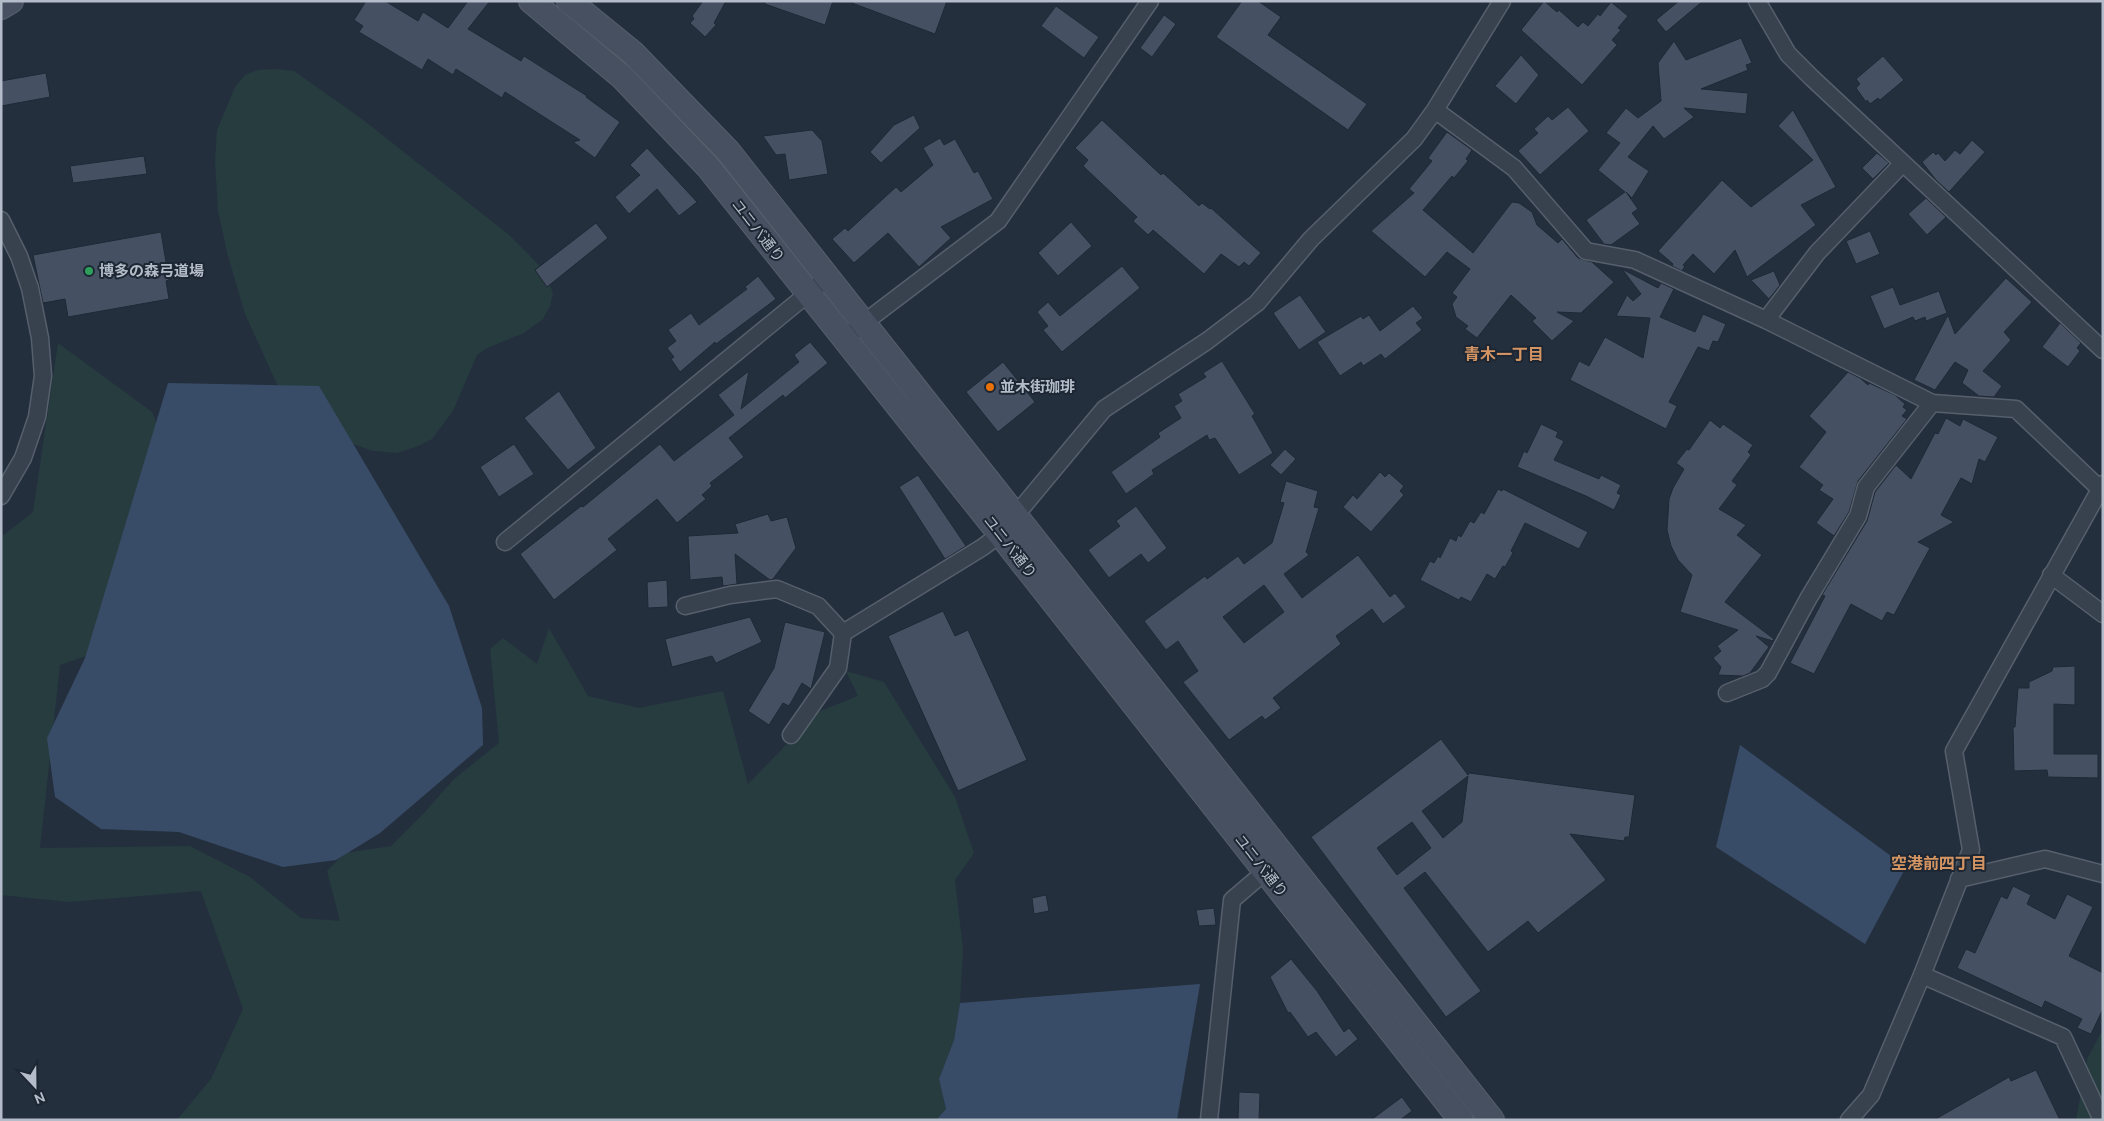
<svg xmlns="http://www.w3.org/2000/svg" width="2104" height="1121" font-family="Ubuntu,'Noto Sans JP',sans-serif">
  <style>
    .green { fill: #263c3f }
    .water { fill: #394c67 }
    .building { fill: #455162; stroke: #1f2835; fill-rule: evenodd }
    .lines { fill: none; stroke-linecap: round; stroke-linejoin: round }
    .street-casing { stroke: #565f6c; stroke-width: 19 }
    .secondary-casing { stroke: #565f6c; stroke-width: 26 }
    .street { stroke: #38414e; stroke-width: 16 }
    .secondary { stroke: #465061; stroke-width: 24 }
    .leisure-dot { fill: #2e9e5b; stroke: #1d2633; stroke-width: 2 }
    .food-dot { fill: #e8710a; stroke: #1d2633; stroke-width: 2 }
    .labels { text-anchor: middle; stroke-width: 4; stroke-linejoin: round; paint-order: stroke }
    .street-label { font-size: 15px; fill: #b4bcc9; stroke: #1d2633 }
    .poi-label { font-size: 15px; font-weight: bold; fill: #b4bcc9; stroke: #1d2633; text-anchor: start }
    .neighbourhood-label { font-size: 16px; font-weight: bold; fill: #d59563; stroke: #1d2633 }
  </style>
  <rect width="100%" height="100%" fill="#242f3e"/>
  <!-- green -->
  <path class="green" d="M275,69l19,2 68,48 146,115 29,29 9,12 7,18 -3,13 -7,13 -19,14 -37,15 -10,7 -24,56 -21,28 -14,7 -21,7 -24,-2 -51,-18 -41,-40 -36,-79 -17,-58 -10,-45 -3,-50 2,-31 18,-43 10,-12 13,-5z
    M58,343l94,69 47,109 -36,109 -103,35 -20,183 150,-2 60,31 51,41 39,3 -13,-50 18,-18 46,-7 33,-33 30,-34 45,-36 -9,-94 13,-11 34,26 12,-36 39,68 51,12 84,-17 25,93 70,-72 40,-16 -12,-25 38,11 71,115 19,56 -19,27 8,69 -3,54 -6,37 -15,39 7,30 -10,11h-759l34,-41 32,-70 -42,-118 -132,11 -68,-7v-358l32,-25z
    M2103,1029v91h-27l11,-61z"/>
  <!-- water -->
  <path class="water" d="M168,383l151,3 130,220 33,102 1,37 -103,88 -44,27 -53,7 -104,-35 -78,-3 -46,-32 -8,-59 38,-80z
    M1740,745l166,122 -41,77 -149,-97z
    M1200,984l-23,136h-241l10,-11 -7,-30 15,-39 6,-37z"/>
  <!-- building -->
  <path class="building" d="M366,1h19l33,20 5,-9 25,16 20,-27h22l-22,28 53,32 3,-5 63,40 -1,1 34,25 -25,36 -22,-16 7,-2 -75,-48 -3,6 -46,-29 -3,6 -25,-16 -6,11 -63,-38 4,-6 -9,-6z
    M703,1h23l-12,22 2,2 -11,12 -15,-14 4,-4 -2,-3z
    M765,1h68l-8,24 -60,-21z
    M853,1h94l-12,33 -83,-31z
    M1242,1h16l23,16 -13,18 99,69 -19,26 -132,-93z
    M1544,1l13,11 2,-2 19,17 5,-5 5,4 10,-12 2,2 11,-14 17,14 -10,12 3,2 -9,10 5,5 -35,40 -61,-55z
    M1679,1h24l-37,31 -10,-12z
    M1056,6l43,31 -15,21 -43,-32z
    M1164,15l12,9 -24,33 -12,-9z
    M1741,38l11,25 -6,2 2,5 -47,19 47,4 -2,21 -62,-6 10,9 -30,22 -11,-13 -25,31 21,14 -17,27 -6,-6 12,17 -6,4 8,11 -29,21 -7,-1 -18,-24 39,-28 -27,-22 22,-27 -14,-10 20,-25 12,10 23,-17 -3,-38 16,-22 12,19z
    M1521,55l18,20 -23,29 -21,-18z
    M1883,56l21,24 -24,20 -2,-2 -8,6 -3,-4 -1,2 -10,-14 4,-4 -4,-5z
    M46,73l4,24 -49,9v-25z
    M1568,107l21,24 -49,44 -22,-24 20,-18 -4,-4 14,-13 4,4z
    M1793,110l43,77 -35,18 15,20 -69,52 -12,-27 -21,24 -21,-20 -10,11 2,1 -3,5 -10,-5 1,-2 -15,-13 64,-71 29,27 62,-47 -35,-34z
    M914,115l6,13 -39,35 -11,-11 24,-27z
    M1102,120l59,55 2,-2 36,33 3,-3 8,6 1,-1 50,45 -12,13 -5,-4 -5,5 -18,-13 -17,20 -51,-44 -5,5 -15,-14 4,-4 -54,-51 5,-6 -13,-12z
    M812,130l10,11 6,33 -39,6 -4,-26 -9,1 -13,-19z
    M1447,132l25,18 -6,9 2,2 -14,17 -2,-2 -29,34 50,43 39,-51 7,1 13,9 5,13 21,18 4,-4 16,19 14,4 22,20 -33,31 -24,-1 17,9 -22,20 -20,-20 4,-3 -25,-23 -34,43 -12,-9 3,-3 -12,-9 -4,-13 5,-7 -5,-4 18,-24 -23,-17 -22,25 -54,-46 43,-38 -5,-4 23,-28 -4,-3z
    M940,138l4,7 11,-6 19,34 4,-2 15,28 -52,28 10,11 -32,29 -31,-34 -34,30 -22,-24 13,-11 3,3 48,-44 5,5 32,-27 -10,-17z
    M1972,140l13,12 -36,40 -13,-12 -14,-18 11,-10 3,3 2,-2 7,8 10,-11 5,4z
    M647,148l50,54 -18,14 -22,-27 -28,25 -14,-17 25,-22 -10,-10z
    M1877,153l12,10 -16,16 -11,-11z
    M144,156l3,18 -74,9 -3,-17z
    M1926,198l20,19 -19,18 -19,-21z
    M1071,222l21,24 -34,30 -20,-23z
    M596,223l12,15 -61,49 -12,-17z
    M1870,231l10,23 -24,10 -10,-23z
    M161,232l8,48 -3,1 3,18 -101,18 -3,-18 -22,4 -10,-48z
    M1122,266l18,22 -78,64 -19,-22 5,-4 -11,-14 11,-10 12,14z
    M1622,269l36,19 3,-5 13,6 -14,28 35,15 8,-18 23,10 -8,18 -5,-1 -4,10 -11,-4 -29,55 8,4 -11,23 -96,-49 9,-19 10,5 16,-29 38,21 7,-40 -34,-2 11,-21 6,6 8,-7z
    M1774,271l6,14 -11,14 -18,-19z
    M758,276l18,23 -60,45 -1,-2 -35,30 -9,-13 3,-2 -7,-9 9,-7 -8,-11 23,-17 8,12 48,-36 -2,-2z
    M2006,278l26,24 -28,30 7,8 -28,31 19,15 -8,11 -15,-1 -17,-13 6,-13 -13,-8 -20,28 -21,-10 34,-65 7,19z
    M1893,287l7,18 39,-14 8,22 -21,8 -1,-4 -10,4 -2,-4 -29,12 -14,-33z
    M1300,295l26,37 -27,18 -26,-37z
    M1413,306l10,12 -7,5 6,7 -37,29 -4,-5 -18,12 -2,-4 -21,14 -23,-34 44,-26 2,3 6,-4 11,16z
    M2060,323l21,20 -4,5 3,3 -12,16 -26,-20z
    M810,342l18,21 -43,35 -2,-3 -54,43 15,19 -34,26 2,3 -10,9 4,4 -29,24 -20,-24 -49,40 9,11 -63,50 -34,-46 61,-48 2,1 77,-63 14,17 60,-46 -16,-20 31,-24 -8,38 58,-47 -5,-7z
    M1222,361l33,53 -3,2 21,37 -34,22 -24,-37 -6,2 -2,-5 -55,35 2,4 -28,20 -15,-22 49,-35 -2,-4 23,-15 -7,-12 8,-5 -4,-7 28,-17 -3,-4z
    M1003,362l32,40 -37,30 -32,-40z
    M1848,372l12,6 8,7 1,-2 26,12 10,9 -2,3 4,3 -5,6 5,3 -49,62 -9,31 -15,24 -18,-13 17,-24 -14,-9 4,-5 -24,-18 27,-35 -17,-16z
    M559,391l37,57 -28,22 -44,-52z
    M1946,418l14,8 3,-7 35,18 -13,25 -6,-3 -7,25 -11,-6 -20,37 13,7 -36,20 12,6 -36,67 -7,-3 -5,9 -31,-17 -37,70 -24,-11 35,-67 -3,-1 45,-74 8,-29 21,-27 15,14 24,-46 3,1z
    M1710,420l10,8 3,-4 30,21 -5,7 3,3 -19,26 5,4 -18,24 27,16 -9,10 25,20 -37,47 49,37 -1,2 -17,-5 13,11 -19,26 -7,3 -25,-1 3,-8 -8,-9 8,-7 -4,-5 21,-16 -58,-18 12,-37 -14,-15 -7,-14 -4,-16 2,-31 4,-11 11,-19 -8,-6 11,-14 2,1z
    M1541,424l17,8 -2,5 8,4 -10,19 45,19 2,-4 20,10 -4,8 4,2 -7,15 -28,-14 -69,-29 7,-16 3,2z
    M514,444l20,30 -35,23 -19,-30z
    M1285,449l11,10 -15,16 -11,-10z
    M1380,472l5,5 4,-4 15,13 -4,5 4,4 -33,37 -28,-25 10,-12 4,4z
    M918,475l48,71 -21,13 -46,-72z
    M1286,481l32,10 -4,16 5,1 -13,44 3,3 -25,19 18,24 56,-43 32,42 5,-4 11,14 -23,17 -11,-15 -36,27 5,8 -68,54 8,10 -16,12 -3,-4 -33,24 -46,-58 15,-11 -20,-30 -12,9 -22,-29 61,-45 2,3 31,-23 6,8 28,-21 12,-40 -4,-1zM1264,585l20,27 -40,31 -21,-26z
    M1498,489l4,2 1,-2 85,43 -9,17 -54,-26 -14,28 2,2 -8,14 -2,-1 -8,13 -8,-5 -16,28 -10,-5 -2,3 -39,-20 10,-19 4,2 4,-7 2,2 10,-20 6,3 2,-6 3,2 9,-16 4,2 7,-11 3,2z
    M1136,506l31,42 -19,15 -7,-9 -32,24 -21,-28 32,-24 -4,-5z
    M768,514l3,7 16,-4 9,31 -23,31 -3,1 -35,-26 2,30 -14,2 -1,-9 -32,3 -2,-44 50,-3 -3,-9z
    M667,580l1,27 -20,1 -1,-26z
    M943,611l12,25 13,-6 59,130 -69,31 -70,-155z
    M750,617l12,25 -46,21 -4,-7 -40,11 -7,-28z
    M785,622l40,10 -14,57 -9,-6 -13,23 -6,-3 -14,22 -21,-14 26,-43z
    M2075,666v39l-21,-1v50h44v24l-50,-1 -1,-7 -33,1 -1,-44h2l3,-39h11v-6l23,-11 1,-4z
    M1441,739l27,36 1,-2 166,22 -6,42h-4l-1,4 -54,-7 36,46 -68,53 -10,-12 -40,31 -63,-80 -21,16 77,103 -35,26 -135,-180zM1468,776l-6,46 -19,16 -21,-27zM1412,822l19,26 -34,27 -20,-27z
    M2013,886l18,9 -4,9 28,15 12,-25 26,13 -24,49 34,17v36l-12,25 -14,-6 5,-9 -37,-18 -3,7 -85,-40 9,-19 9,4 26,-57 6,3z
    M1046,895l3,16 -15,3 -2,-16z
    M1214,908l2,17 -17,1 -3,-16z
    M1291,959l26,32 27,41 5,-4 9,11 -22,18 -20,-25 -8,5 -18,-25 -2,1 -18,-36z
    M2036,1070l24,50h-126l75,-43 2,4z
    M1239,1092l21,1 -1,27h-21z
    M1402,1097l10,14 -12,9h-29z"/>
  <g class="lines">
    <defs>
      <path id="street" d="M1757,1l31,53 24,24 291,272
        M1435,110l79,58 72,83 49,9 131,60 166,83 84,6 84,80
        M1,220l18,36 11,32 10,50 3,38 -6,41 -14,41 -22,38
        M1766,320l51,-67 86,-90
        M844,338l154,-117 152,-220
        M505,542l322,-264
        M2051,575l52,39
        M685,606l45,-11 47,-6 41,17 25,27
        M1727,693l35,-14 6,-6 40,-74 50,-83 8,-29 66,-84
        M791,735l47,-67 5,-35 140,-86 17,-13 104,-125 103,-68 50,-38 54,-64 103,-100 21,-29 67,-109
        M1959,879l86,-20 58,15
        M1922,975l141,62 39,83
        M1209,1120l23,-220 41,-35
        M1849,1120l22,-25 51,-120 49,-125 -17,-99 149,-267"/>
      <path id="secondary" d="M531,1l91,76 86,90 292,367 461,586
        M569,1l64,52 95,98 764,969
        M1,7l10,-6"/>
    </defs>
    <!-- street casing -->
    <use href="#street" class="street-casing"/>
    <!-- secondary casing -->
    <use href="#secondary" class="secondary-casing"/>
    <!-- street -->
    <use href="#street" class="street"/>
    <!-- secondary -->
    <use href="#secondary" class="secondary"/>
  </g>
  <!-- markers -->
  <circle class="leisure-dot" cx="89" cy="271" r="5"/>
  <circle class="food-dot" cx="990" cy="387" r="5"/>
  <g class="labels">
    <!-- street labels -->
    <g class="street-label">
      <text transform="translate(758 231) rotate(52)" y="5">ユニバ通り</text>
      <text transform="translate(1010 547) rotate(52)" y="5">ユニバ通り</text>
      <text transform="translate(1261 866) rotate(52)" y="5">ユニバ通り</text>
    </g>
    <!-- poi labels -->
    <g class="poi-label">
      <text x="99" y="276">博多の森弓道場</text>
      <text x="1000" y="392">並木街珈琲</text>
    </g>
    <!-- neighbourhood labels -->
    <g class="neighbourhood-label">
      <text x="1504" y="360">青木一丁目</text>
      <text x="1939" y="869">空港前四丁目</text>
    </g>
  </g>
  <!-- border -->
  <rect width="2104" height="1121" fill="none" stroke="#b4bcc9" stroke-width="5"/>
  <!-- north arrow -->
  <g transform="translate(35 1086) rotate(158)" stroke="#1d2633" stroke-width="4" paint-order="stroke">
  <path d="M0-4L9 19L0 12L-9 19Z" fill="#b4bcc9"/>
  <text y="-8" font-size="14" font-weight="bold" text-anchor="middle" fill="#b4bcc9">N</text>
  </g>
</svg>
